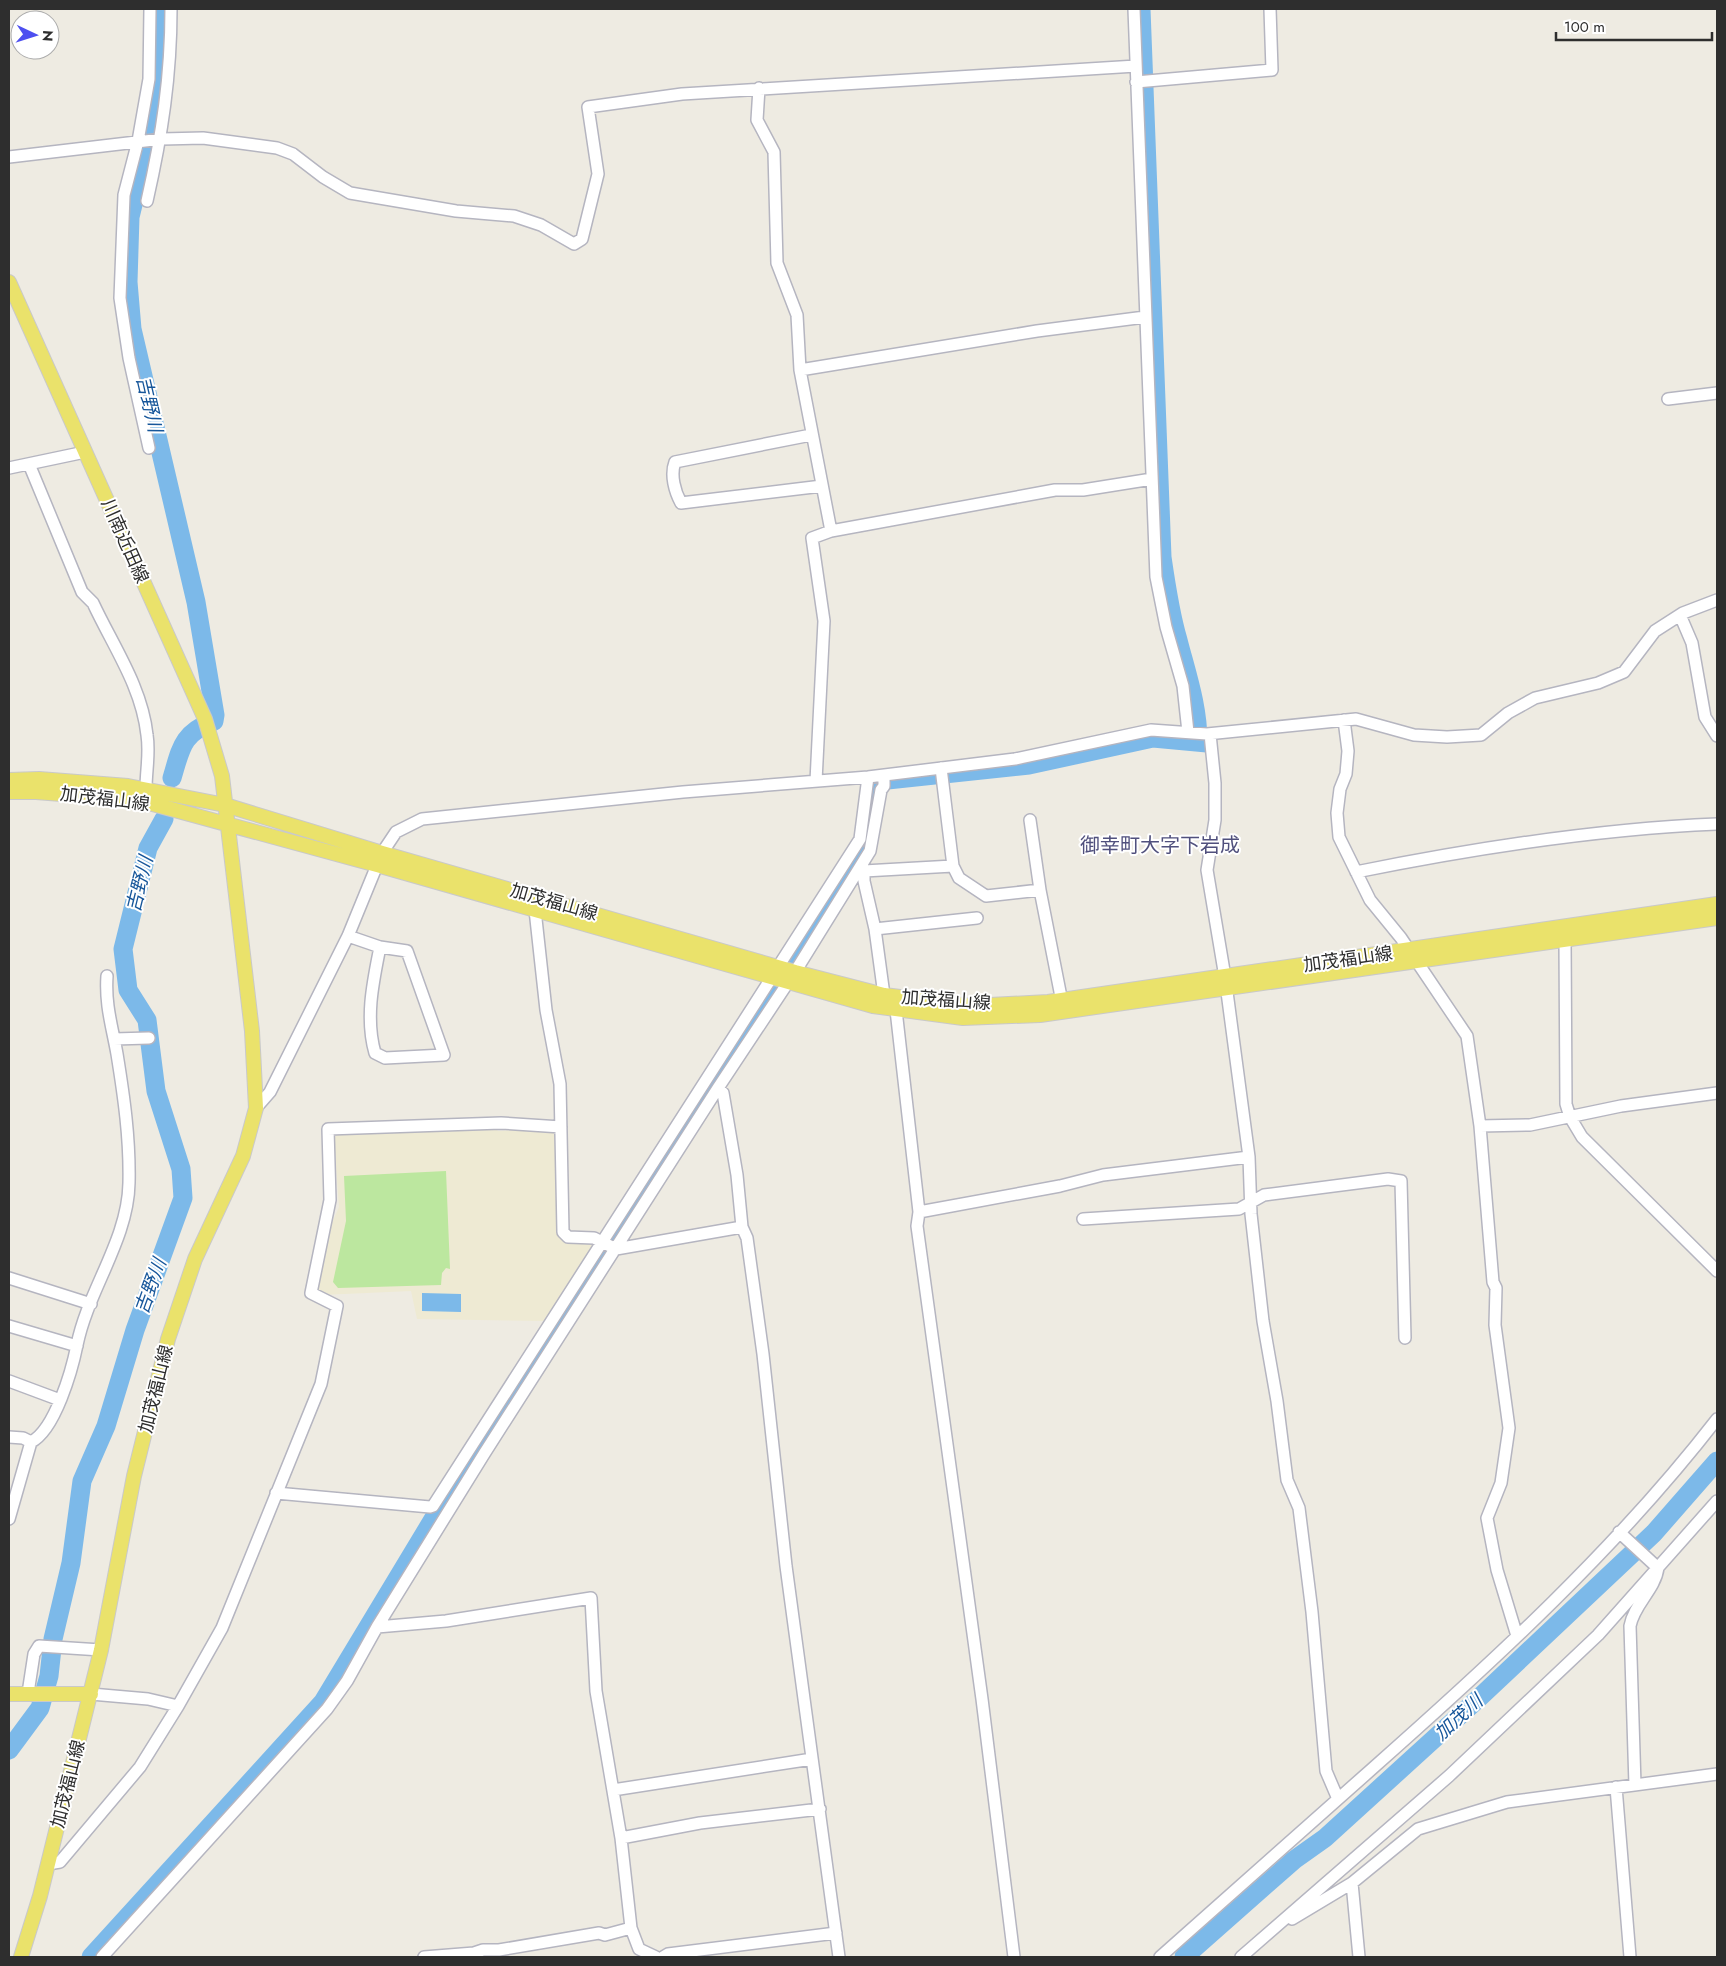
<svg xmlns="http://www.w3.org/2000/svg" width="1726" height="1966" font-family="Jost,'Noto Sans JP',sans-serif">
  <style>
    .education { fill: #eeead3 }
    .pitch { fill: #bce79f }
    .water { fill: #7cb9e9 }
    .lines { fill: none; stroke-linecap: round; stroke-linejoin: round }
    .river { stroke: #7cb9e9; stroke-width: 19 }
    .minor-casing { stroke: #b5b5c0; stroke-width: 14 }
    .major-casing { stroke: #c9c9c9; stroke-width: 16 }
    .minor { stroke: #fff; stroke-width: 11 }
    .major { stroke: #eae26b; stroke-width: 14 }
    .labels { text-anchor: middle; stroke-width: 4; stroke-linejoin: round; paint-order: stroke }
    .street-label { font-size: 18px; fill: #2e2e2e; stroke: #fff }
    .water-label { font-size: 19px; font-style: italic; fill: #16569a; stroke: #fff }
    .quarter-label { font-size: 20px; fill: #50507d; stroke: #fff }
  </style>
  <rect width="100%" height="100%" fill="#eeebe2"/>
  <!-- education -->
  <path class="education" d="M494,1127l4,4 52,-2 5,6 3,94 37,14 -50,78 -128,-2 -6,-28 -89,4 -6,-7 16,-65 7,-16 -5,-68 5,-9z"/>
  <!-- pitch -->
  <path class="pitch" d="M446,1171l4,98 -4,-1 -4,5 -1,12 -103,3 -5,-6 13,-61 -2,-45z"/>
  <!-- water -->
  <path class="water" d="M422,1293l39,1v18l-39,-1z"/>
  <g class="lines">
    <!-- river -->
    <path class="river" d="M161,9l-2,77 -7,41 -22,90 -2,65 4,47 64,273 19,113 -1,6c-32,12 -33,27 -42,57
      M1141,9l21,548c4,28 8,56 16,83 9,35 20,66 20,102
      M9,1750l31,-42 9,-32 4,-37 18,-76 11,-82 24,-55 29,-96 48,-132 -2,-29 -25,-78 -9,-71 -19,-30 -5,-41 25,-101 16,-29
      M91,1957l232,-255 135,-224 402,-621 5,-10 9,-59 4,-7 151,-16 124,-27 54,5
      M1184,1957l110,-97 31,-22 155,-141 174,-164 63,-72"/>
    <defs>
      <path id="minor" d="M1134,9l22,568 10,50 17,59 5,46
        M1136,82l136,-12 -2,-61
        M759,88l-2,32 17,32 3,111 20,52 3,55 31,161 -19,7 12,83 -8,160
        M9,157l153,-18 41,-1 74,10 16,6 30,23 27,16 106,18 58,5 27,9 33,19 8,-5 16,-65 -10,-67 94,-13 454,-28
        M147,201c15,-66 24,-125 24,-192
        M800,370l237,-39 108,-14
        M1668,399l49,-6
        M811,435l-136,27c-5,13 0,30 6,41l141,-17
        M149,448l-20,-90 -9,-60 4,-103 14,-54 11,-62 1,-70
        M29,464l53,128 11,11c20,43 49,84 54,132 3,18 -1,35 -1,54
        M9,468l76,-16
        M831,531l224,-41h28l69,-11
        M1680,615l12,28 13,74 12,19
        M1344,720l4,31 -2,23 -6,15 -3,24 2,24 31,63 31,38 66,98 13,90 13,156 3,6 -1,37 14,103 -8,55 -14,35 10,52 20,66
        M1210,734l5,49v37l-8,50 18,107 24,180 2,57 12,107 14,80 10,79 12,28 13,104 14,159 12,28
        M941,768l12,98 6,12 27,18 54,-6 23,117
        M1030,820l10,70
        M862,866l2,5 89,-5
        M864,871v10l11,48 102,-11
        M1356,872c119,-24 240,-43 361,-48
        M535,910l11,100 14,74 3,148 5,5 26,1 22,11 126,-22
        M875,929l9,66 12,15 23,202 -2,14 65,473 32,258
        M348,936l32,11c-7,35 -15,71 -5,106l10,5 59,-3 -37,-104 -27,-4
        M1565,940l1,164 4,13 12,20 135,134
        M778,967l82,-128 8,-62
        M795,972l75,-121 11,-61 3,-4v-11
        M114,1039l35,-1
        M718,1088l5,5 14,82 5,52 5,11 16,116 23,212 53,391
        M256,1108l14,-16 78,-156 34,-83 14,-21 26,-13 261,-27 185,-15 147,-18 136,-29 56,4 149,-15 58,16 33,2 34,-2 27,-22 27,-15 63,-15 26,-11 31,-41 28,-18 34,-13
        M1480,1126l50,-1 91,-19 96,-13
        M919,1212l141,-26 43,-11 146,-18
        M1083,1219l156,-10 25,-14 124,-16 13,2 4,157
        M9,1278l82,26
        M9,1326l68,20
        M9,1381l51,19
        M9,1437l14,1 8,4
        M276,1493l154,14 3,-1 339,-529
        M9,1519l22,-77c24,-12 41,-72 46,-97 11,-55 51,-105 52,-162 1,-44 -5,-86 -12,-129 -5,-28 -12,-49 -10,-78
        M1619,1532l39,36c-3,22 -24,36 -28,58l5,159
        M377,1627l69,-6 145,-23 5,93 25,147 10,90 8,21 17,8
        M28,1693l6,-39 5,-8 62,4
        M91,1694l57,5 30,7
        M1616,1787l14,170
        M613,1790l199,-31
        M621,1838l79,-15 120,-14
        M48,1864l12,-2 80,-95 38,-61 44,-78 99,-244 16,-78 -26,-13 19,-93 -2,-71 173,-6 60,4
        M1352,1883l7,74
        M1292,1919l60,-36 66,-54 89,-27 210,-28
        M102,1957l225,-248 20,-28 30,-54 107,-173 234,-366 71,-107
        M424,1957l50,-4 9,-3h16l100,-17 6,2 26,-7
        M663,1957l5,-3 168,-21
        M1160,1957c71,-63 142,-126 213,-189 122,-108 244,-220 344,-349
        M1241,1957l208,-181 149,-141 119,-134"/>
      <path id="major" d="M9,282l196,437 17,57 30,255 4,77 -13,48 -48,103 -27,80 -34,137 -33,174 -61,246 -19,61
        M9,780l30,-1 89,7 97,19 157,48 413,119 89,23 87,11 77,-4 669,-98
        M9,792h27l102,8 239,65 496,141 90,12 77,-3 677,-97
        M9,1694h82"/>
    </defs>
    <!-- minor casing -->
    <use href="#minor" class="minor-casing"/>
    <!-- major casing -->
    <use href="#major" class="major-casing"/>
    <!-- minor -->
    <use href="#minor" class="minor"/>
    <!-- major -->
    <use href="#major" class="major"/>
  </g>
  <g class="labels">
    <!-- street labels -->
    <g class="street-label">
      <text transform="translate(125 541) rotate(66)" y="6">川南近田線</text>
      <text transform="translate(105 799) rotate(7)" y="6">加茂福山線</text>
      <text transform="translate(554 902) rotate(16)" y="6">加茂福山線</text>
      <text transform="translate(1348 959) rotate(-8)" y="6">加茂福山線</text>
      <text transform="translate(946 1000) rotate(4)" y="6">加茂福山線</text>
      <text transform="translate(156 1389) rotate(-76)" y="6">加茂福山線</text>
      <text transform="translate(68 1784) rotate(-76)" y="6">加茂福山線</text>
    </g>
    <!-- water labels -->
    <g class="water-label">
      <text transform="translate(150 404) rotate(77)" y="7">吉野川</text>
      <text transform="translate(139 884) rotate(-76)" y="7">吉野川</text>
      <text transform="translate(150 1286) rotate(-70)" y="7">吉野川</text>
      <text transform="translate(1458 1717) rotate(-42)" y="7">加茂川</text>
    </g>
    <!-- quarter labels -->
    <g class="quarter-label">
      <text x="1160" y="852">御幸町大字下岩成</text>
    </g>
  </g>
  <!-- border -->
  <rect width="1726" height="1966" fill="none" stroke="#2e2e2e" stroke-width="20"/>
  <!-- north arrow -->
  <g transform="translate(35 35) rotate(94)"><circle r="24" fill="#ffffff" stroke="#ababab"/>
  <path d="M0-4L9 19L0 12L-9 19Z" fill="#4d4ff0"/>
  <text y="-8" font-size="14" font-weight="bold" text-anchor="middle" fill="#2e2e2e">N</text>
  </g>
  <!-- scale -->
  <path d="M1556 32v8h156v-8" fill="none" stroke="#2e2e2e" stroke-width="2.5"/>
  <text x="1564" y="32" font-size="15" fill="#2e2e2e" stroke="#ffffff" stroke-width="4" paint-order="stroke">100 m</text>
</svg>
